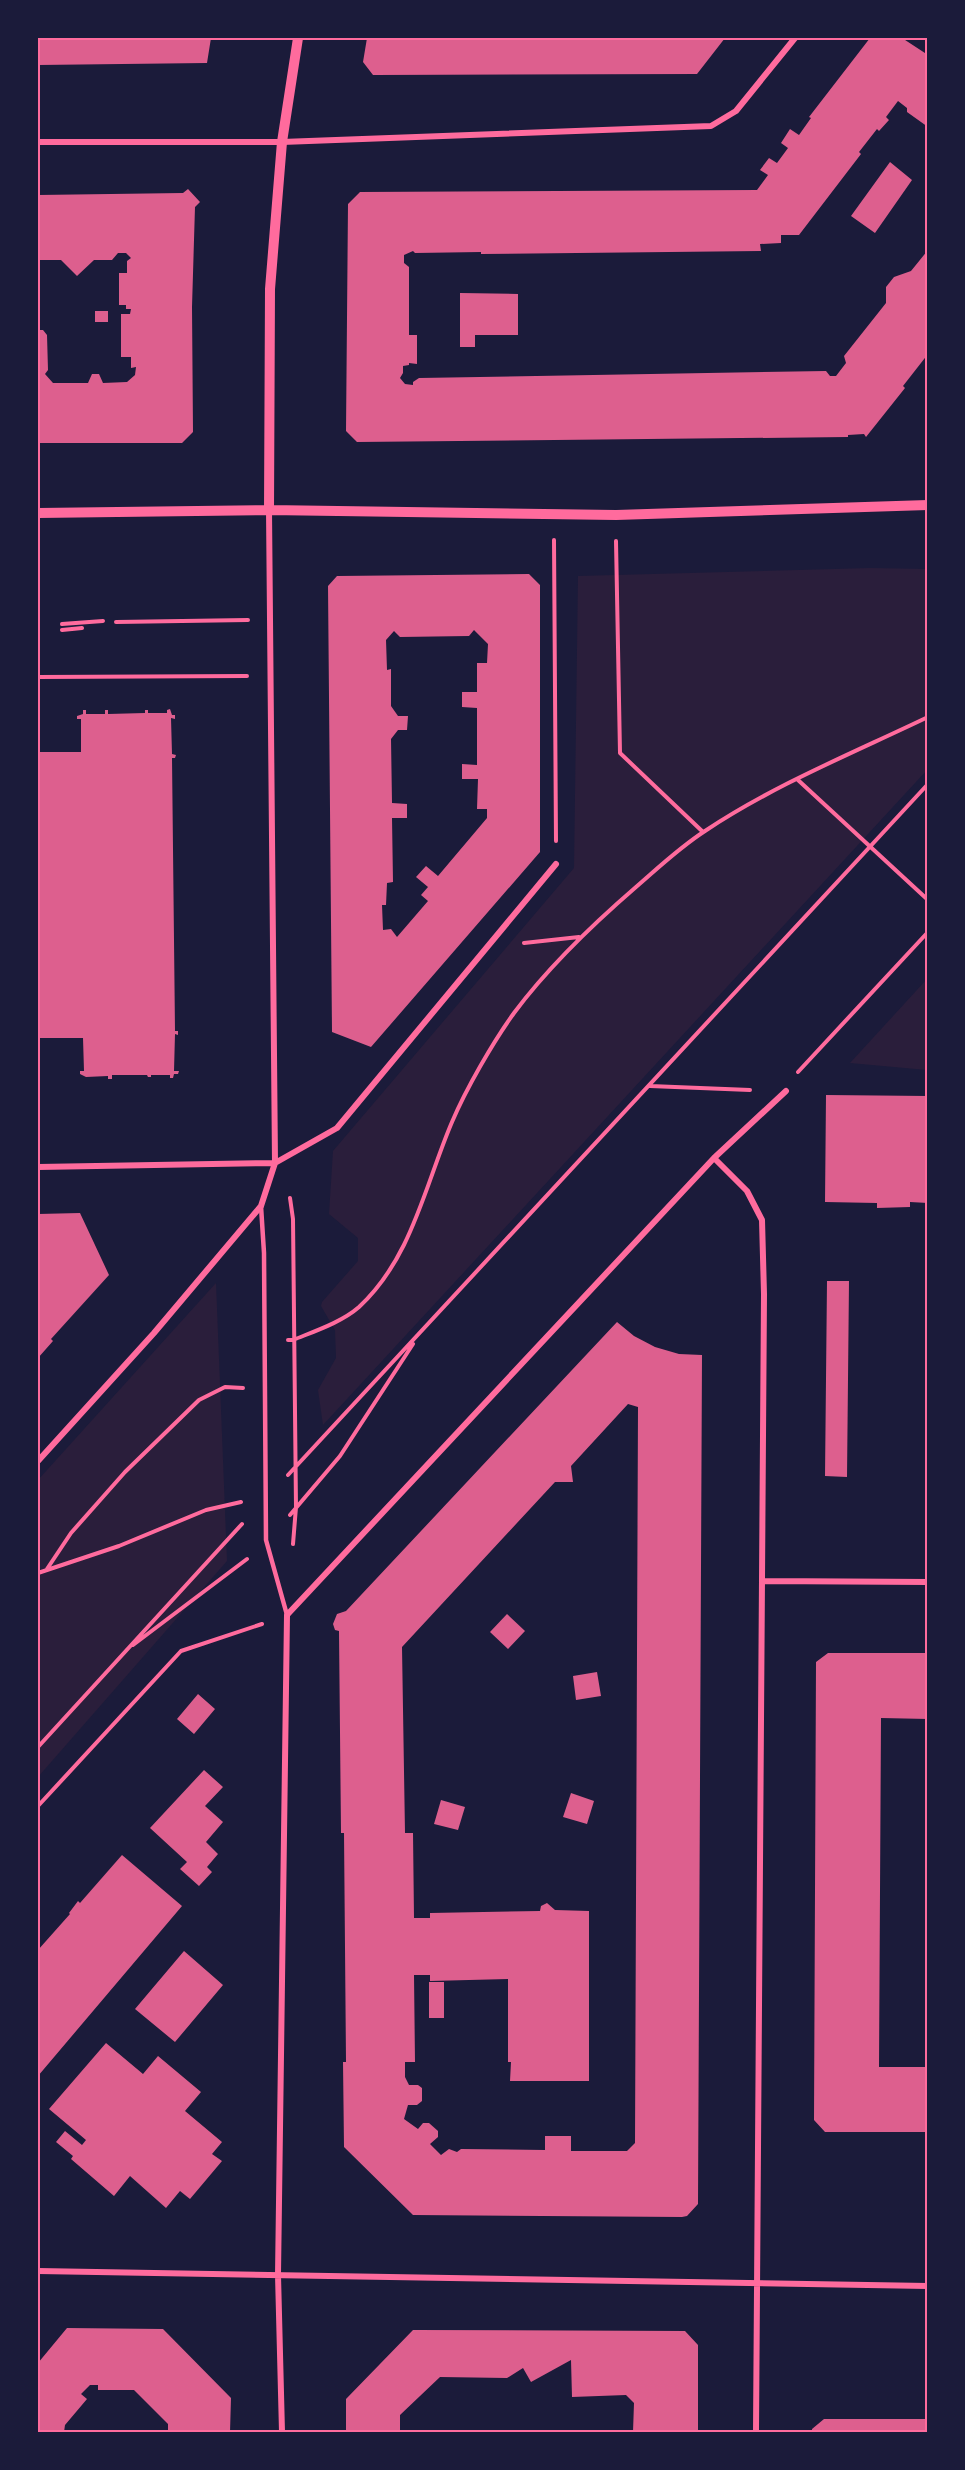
<svg xmlns="http://www.w3.org/2000/svg" width="965" height="2470" font-family="'Nunito Sans',sans-serif">
  <style>
    .green { fill: #2a1e3b }
    .building { fill: #dd5f8e; fill-rule: evenodd }
    .lines { fill: none; stroke-linecap: round; stroke-linejoin: round }
    .path { stroke: #ff6b9d; stroke-width: 4 }
    .service { stroke: #ff6b9d; stroke-width: 4.5 }
    .minor { stroke: #ff6b9d; stroke-width: 6 }
    .tertiary { stroke: #ff6b9d; stroke-width: 10 }
    .neatline { fill: none; stroke: #ff6b9d; stroke-width: 2 }
  </style>
  <rect width="100%" height="100%" fill="#1b1b3a"/>
  <!-- green -->
  <path class="green" d="M870,568l57,1v201l-604,655 -5,-35 18,-32 -1,-28 -14,-24 1,-4 36,-41v-23l-29,-24 4,-63 241,-283 4,-292z
    M927,979v91l-77,-7z
    M216,1283l11,278 -189,216v-297z"/>
  <!-- building -->
  <path class="building" d="M38,38h173l-4,25 -169,2z
    M367,38h358l-28,36 -324,1 -10,-13z
    M870,38h32l26,17v72l-21,-15v-4l-9,-7 -12,16 3,3 -10,11 -2,-2 -18,23 2,2 -62,81h-18v8l-21,1 1,7 -280,3v-2l-66,1 -2,-2 -9,4v8l5,4v68h8v29l-8,-1v2l-6,1v7l-3,5 5,6 8,1v-3l6,-4 407,-7 4,5h6l10,-13 -2,-7 42,-53v-16l8,-10 17,-6 17,-21v104l-25,32 2,2 -39,49 -2,-3 -16,1v2l-491,5 -11,-11 2,-227 12,-12 397,-2 11,-15 -8,-5 9,-12 8,5 11,-15 -7,-5 9,-14 9,6 12,-17 -2,-1z
    M890,162l22,18 -37,53 -24,-17z
    M188,189l12,13 -5,5 -3,100 1,125 -11,11h-144v-113h5l4,5 1,35 -3,4 8,9h35l4,-9h7l4,9 24,-1 8,-7 1,-8 -5,1v-11h-10v-43h9l1,-5h-5v-4h-7v-32h8v-12l4,-3 -5,-5h-8l-6,7h-18l-17,16 -16,-16h-23v-65l145,-2z
    M460,293l58,1v41h-43v12h-15z
    M95,311h13v11h-13z
    M529,574l11,11v267l-169,195 -39,-15 -4,-446 9,-10zM474,630l14,14 -1,19h-10v29h-15v15l15,1v57l-15,-1v15h16l-1,30h10v9l-49,58 -12,-10 -10,11 12,10 -7,8 7,6 -31,36 -6,-8 -8,1 -1,-25h4l1,-22 6,-1 -1,-64h15v-14l-15,-1 -1,-64 7,-9h9l1,-14h-10l-7,-10v-37l-4,1 -1,-30 8,-9 6,6 69,-1z
    M170,709l2,6h3v4l-4,-1 1,36 4,1 -1,3h-3l3,273h3v4l-3,-1 -1,37h5l-1,3h-4l-1,4h-3v-3h-19v2h-3l-1,-2h-35v4h-4v-3l-22,1 -6,-3v-3h4l-1,-33h-45v-48h2l-2,-238h43v-33h-4v-3l6,-2v-4h3v4h19v-4h3v4l37,-1v-3h3v3h19v-3z
    M826,1095l102,1v107l-18,-1v5l-33,1v-5l-52,-1z
    M80,1213l29,62 -58,64 2,2 -15,17v-144z
    M827,1281h22l-2,196 -22,-1z
    M617,1322l17,14 21,11 24,7 23,1 -4,849 -11,12 -5,1 -269,-2 -69,-68 -1,-85h3l-2,-229h-3l-2,-202 -4,-1 -2,-6 4,-10 9,-3zM628,1404l10,3 -3,736 -8,8h-56v-15h-26v14l-84,-1 -4,3 -8,-3 -8,6 -11,-11 8,-7v-6l-9,-8h-6l-5,6 -14,-10 4,-14h9l5,-4v-13l-4,-3h-9l-4,-8v-15h10l-1,-87h16v6l78,-2v83h3l-1,19h79v-170l-34,-1 -8,-7 -6,3 -1,5 -110,2v5h-16l-1,-85h-8l-3,-186 153,-165h18l-2,-16z
    M507,1614l18,17 -17,18 -18,-17z
    M828,1653h100v66l-47,-1 -2,349h49v65h-103l-11,-12 2,-458z
    M597,1672l4,24 -25,4 -3,-24z
    M198,1694l17,15 -21,25 -17,-15z
    M204,1770l19,17 -18,19 18,16 -17,20 12,12 -11,13 5,5 -13,14 -19,-17 7,-7 -37,-34z
    M571,1793l23,8 -7,23 -24,-7z
    M441,1800l24,7 -7,23 -24,-6z
    M122,1855l60,51 -144,170v-126l32,-36 -1,-1 9,-12 2,2z
    M184,1951l39,34 -48,57 -40,-33z
    M429,1982h15v36h-15z
    M106,2043l37,31 15,-18 43,36 -16,19 37,31 -10,12 10,7 -32,38 -10,-8 -14,17 -36,-32 -16,20 -43,-37 2,-3 -17,-14 9,-11 17,14 4,-5 -37,-31z
    M67,2328l96,1 68,69 -1,34h-62v-8l-34,-34h-36v-5h-8l-9,9 6,5 -22,26 -1,7h-26v-69z
    M413,2330l272,1 13,14v87h-65l1,-29 -8,-8 -54,2 -1,-37 -40,22 -8,-14 -16,10 -67,-1 -40,38v17h-54v-33z
    M824,2419h104v13h-116v-3z"/>
  <g class="lines">
    <!-- path -->
    <path class="path" d="M554,540l2,301
      M616,541l4,212 83,79
      M116,622l132,-2
      M62,624l41,-3
      M62,630l20,-2
      M38,677l209,-1
      M798,780l130,120
      M524,943l55,-6
      M798,1072l130,-140
      M650,1086l100,4
      M290,1198l3,21 3,288 -3,37
      M288,1340h5c22,-9 49,-18 66,-33 53,-49 66,-122 93,-185 14,-33 41,-80 62,-109 35,-47 78,-88 122,-126 22,-19 44,-40 69,-56 69,-46 148,-78 223,-114
      M288,1475l640,-691
      M290,1515l50,-59 73,-112
      M47,1569l24,-36 54,-61 74,-72 26,-13 18,1
      M38,1573l81,-27 87,-36 35,-8
      M133,1645l114,-86
      M38,1747l204,-223
      M38,1806l143,-155 81,-27"/>
    <!-- service -->
    <path class="service" d="M261,1206l3,47 2,287 21,75"/>
    <!-- minor -->
    <path class="minor" d="M38,142h244l429,-16 25,-15 59,-73
      M714,1158l33,33 15,29 2,74 -8,1138
      M38,1167l237,-4 62,-35 219,-264
      M38,1461l116,-128 107,-127 14,-43 -6,-653
      M763,1581l165,1
      M38,2271l890,15
      M282,2432l-4,-157 9,-660 427,-457 72,-67"/>
    <!-- tertiary -->
    <path class="tertiary" d="M269,510l1,-221 12,-147 16,-104
      M38,513l231,-3 347,5 312,-10"/>
  </g>
  <!-- border -->
  <rect width="965" height="2470" fill="none" stroke="#1b1b3a" stroke-width="78"/>
  <rect x="39" y="39" width="887" height="2392" class="neatline"/>
</svg>
